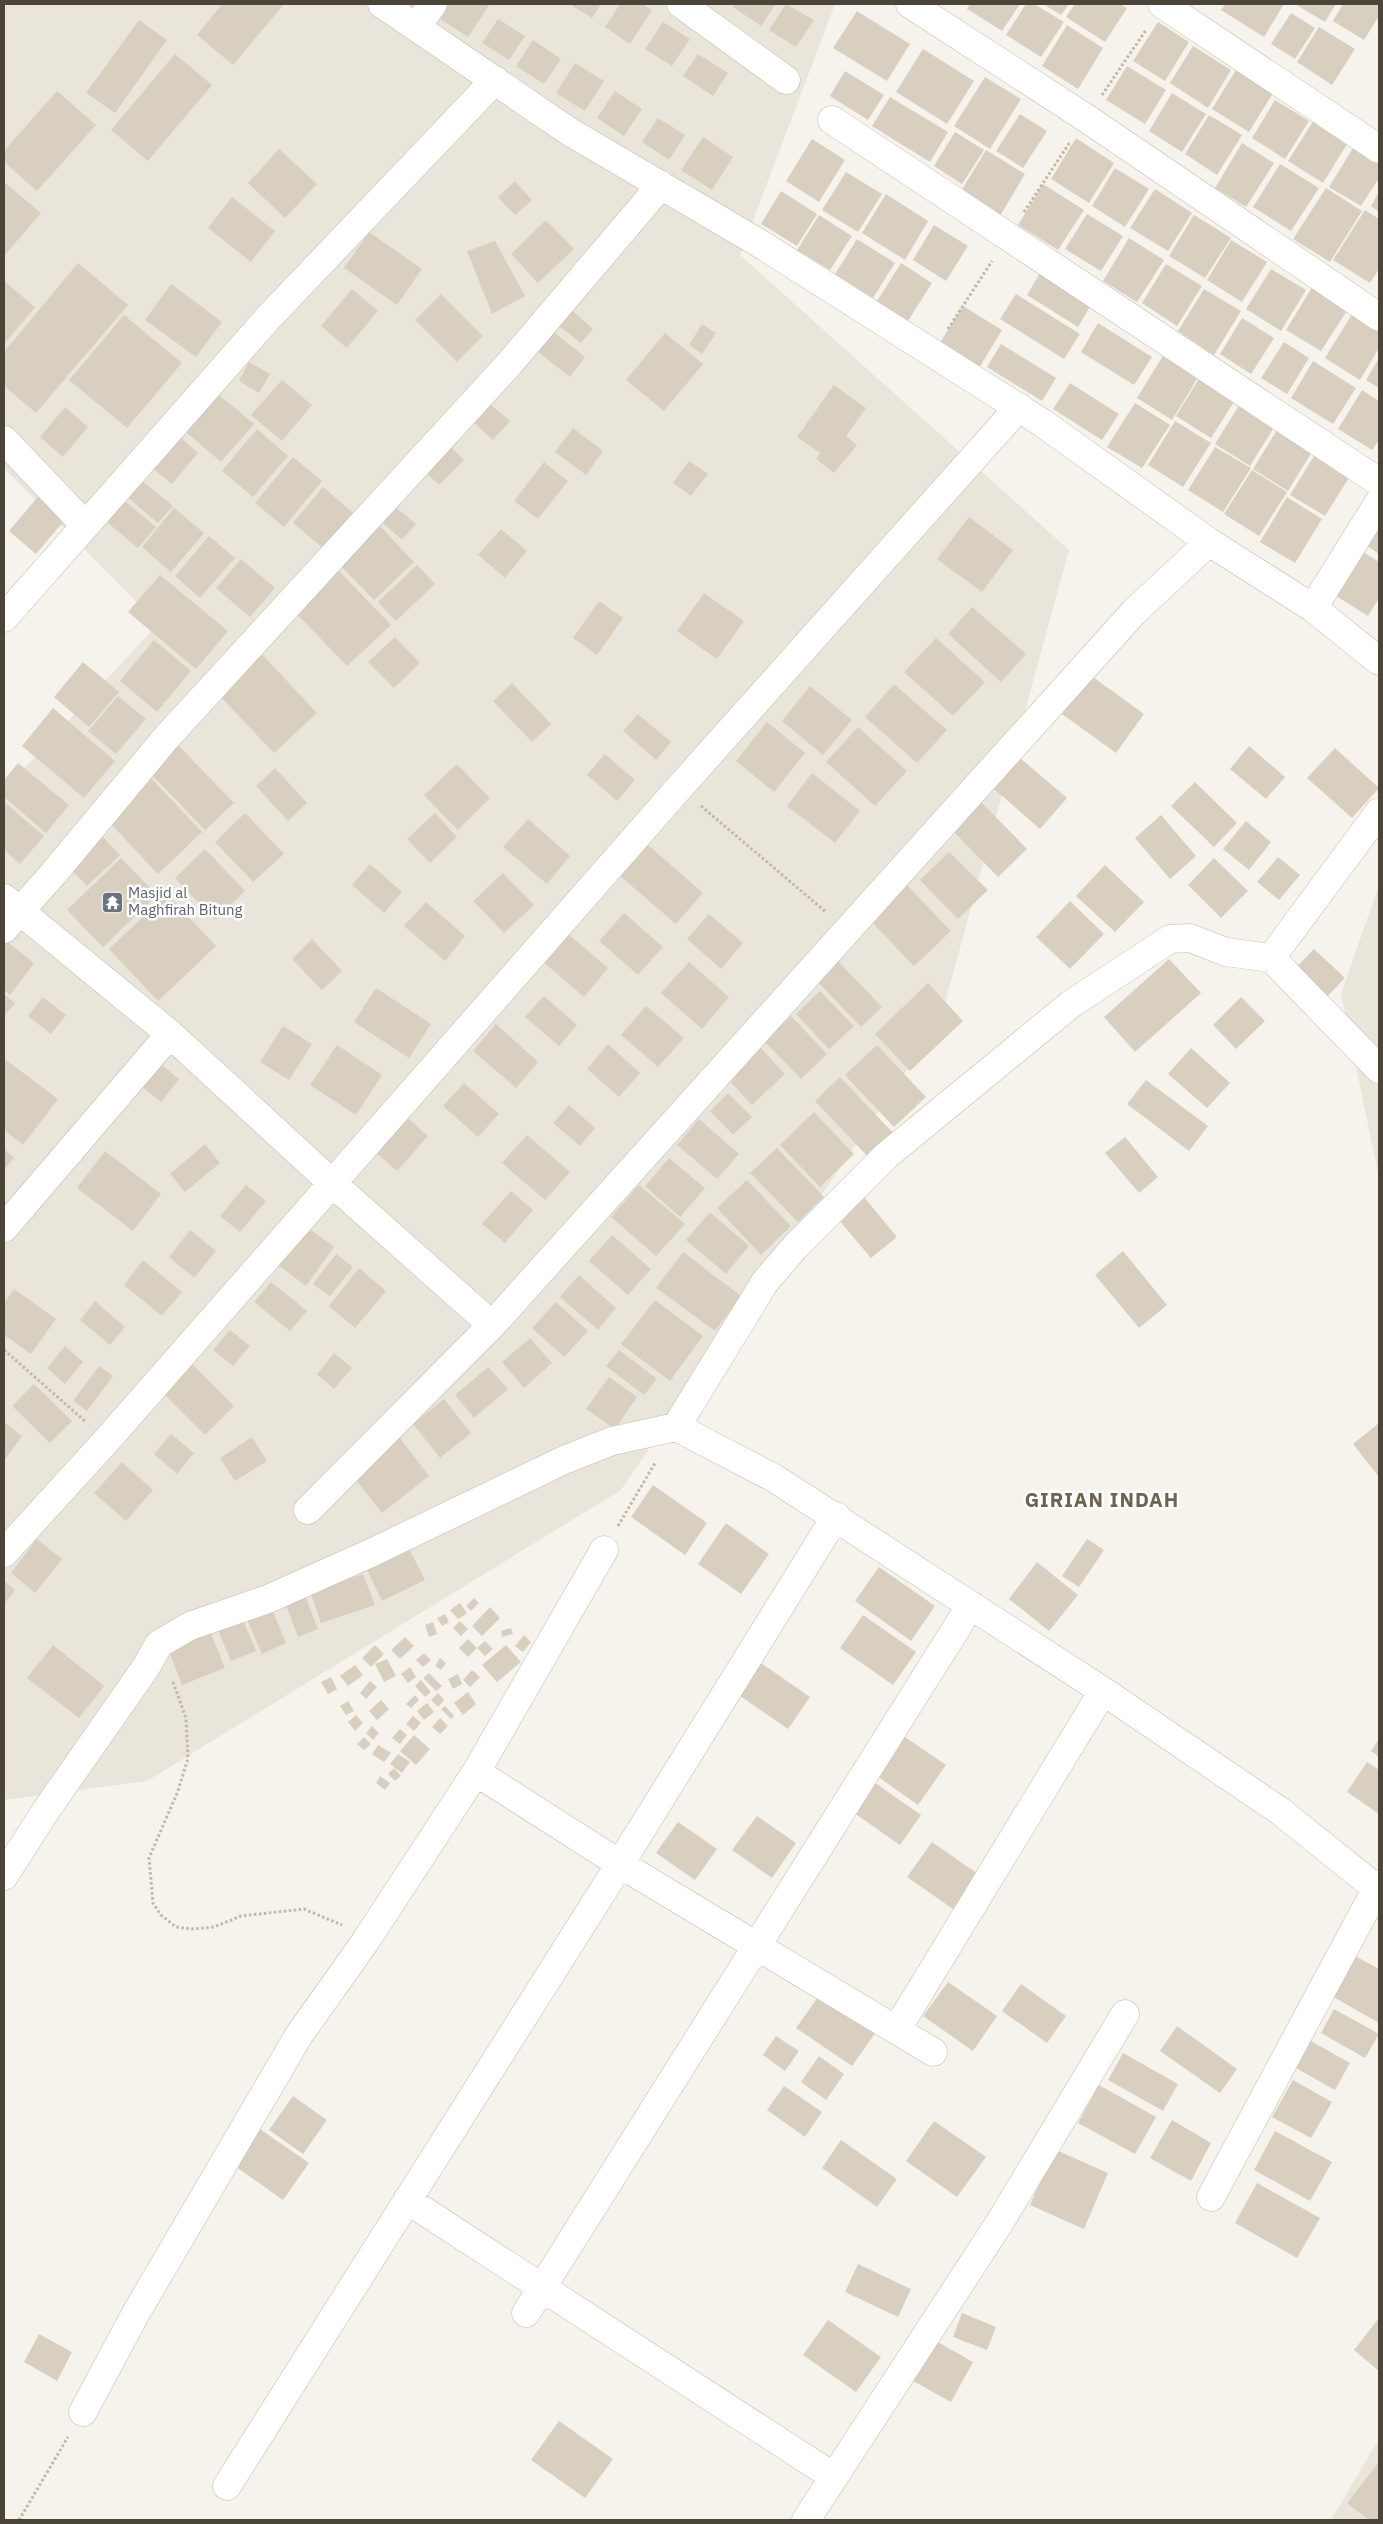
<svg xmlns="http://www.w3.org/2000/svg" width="1383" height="2524" font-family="'IBM Plex Sans',sans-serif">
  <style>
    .residential { fill: #eae5da }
    .building { fill: #d8cfc1 }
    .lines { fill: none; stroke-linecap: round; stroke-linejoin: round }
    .minor-casing { stroke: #c2bbae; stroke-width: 29 }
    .path { stroke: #c4b79f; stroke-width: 3; stroke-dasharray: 2.5 2.5; stroke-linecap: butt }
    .minor { stroke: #fff; stroke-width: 28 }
    .labels { text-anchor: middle; stroke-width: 5; stroke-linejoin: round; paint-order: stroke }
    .worship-label { font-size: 15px; fill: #5b616d; stroke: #fff; text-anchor: start }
    .district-label { font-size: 20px; font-weight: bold; letter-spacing: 1px; fill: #6e6250; stroke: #fff }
  </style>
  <rect width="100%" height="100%" fill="#f6f3ec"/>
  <!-- residential -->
  <path class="residential" d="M4,4h831l-95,251 329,295 -129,471 -319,469 -474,291 -143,19v-1010l154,-166 -154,-156z
    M1379,885v293l-38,-184z
    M1379,2439v81h-48z"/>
  <!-- building -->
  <path class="building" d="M222,4h62l-51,61 -36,-30z
    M442,4h48l-22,33 -34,-22z
    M569,4h32l-9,14z
    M620,4h22l10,6 -22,34 -25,-17z
    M735,4h41l-15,22 -28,-19z
    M786,4l28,16 -18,27 -27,-17z
    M970,4h50l-18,27 -35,-22z
    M1026,4h8l30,18 -23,35 -35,-22z
    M1043,4h26l-8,11z
    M1075,4h45l7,4 -22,34 -39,-25z
    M1225,4h59l-20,33 -43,-27z
    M1295,4h41l-11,18z
    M1343,4h36v12l-15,24 -31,-19z
    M857,11l53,33 -23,37 -54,-33z
    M1291,13l24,15 -20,31 -24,-15z
    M498,19l27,17 -16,24 -27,-17z
    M139,20l28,20 -52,73 -29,-20z
    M663,22l27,17 -18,27 -27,-17z
    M1158,22l31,20 -24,39 -32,-20z
    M1067,25l36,23 -25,41 -36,-23z
    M1319,27l36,22 -23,36 -35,-23z
    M533,40l28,19 -17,25 -28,-18z
    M1193,46l38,24 -23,38 -38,-25z
    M923,49l51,32 -27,43 -51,-32z
    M175,54l37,31 -64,76 -37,-31z
    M698,54l30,19 -15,23 -30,-20z
    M575,63l29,18 -19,30 -29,-18z
    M1127,66l39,24 -21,34 -39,-24z
    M1236,70l37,23 -24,39 -37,-23z
    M845,71l39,24 -16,25 -38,-24z
    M985,77l36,22 -31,50 -36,-23z
    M57,91l39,34 -59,66 -33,-29v-11z
    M615,91l27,18 -18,27 -27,-18z
    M1172,93l34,21 -24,38 -33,-21z
    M890,97l58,35 -18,30 -58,-36z
    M1275,100l34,21 -24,38 -33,-21z
    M1020,114l27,17 -24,37 -27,-17z
    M1209,115l33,20 -25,40 -32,-21z
    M658,118l27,17 -16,25 -27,-18z
    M1314,120l35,21 -26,42 -35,-22z
    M955,132l29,18 -22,34 -28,-18z
    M703,137l30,20 -21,33 -31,-20z
    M1076,138l38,25 -25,40 -38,-24z
    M812,139l33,21 -26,42 -33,-21z
    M1242,143l32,20 -28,44 -31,-19z
    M1353,148l26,16v14l-18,28 -32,-19z
    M279,149l38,35 -32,34 -37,-35z
    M986,150l39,24 -28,47 -39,-25z
    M1280,164l39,24 -28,43 -38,-24z
    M1115,168l34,21 -24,38 -33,-21z
    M846,172l36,22 -24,38 -36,-22z
    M515,181l17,19 -17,15 -17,-18z
    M4,182l37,31 -37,43z
    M1043,184l41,26 -26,40 -40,-25z
    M1326,188l36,23 -32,51 -37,-23z
    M1155,189l37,24 -24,38 -38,-23z
    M781,191l36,23 -20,32 -36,-22z
    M1379,192v20l-8,-6z
    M886,194l42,27 -23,39 -43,-27z
    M232,197l43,34 -24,31 -43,-34z
    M1365,210l14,9v50l-9,14 -37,-23z
    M1087,214l36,22 -22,35 -36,-22z
    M819,215l33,21 -22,34 -33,-20z
    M1194,215l37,23 -26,40 -36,-22z
    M546,220l28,29 -36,34 -27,-29z
    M934,225l34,21 -22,35 -33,-21z
    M369,232l53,37 -25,36 -53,-37z
    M1129,238l35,22 -27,42 -34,-21z
    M857,239l38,24 -22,35 -38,-24z
    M1231,240l36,22 -25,40 -35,-22z
    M495,241l30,55 -33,18 -25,-63z
    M78,263l50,42 -92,108 -32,-27v-34z
    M901,263l31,20 -24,38 -31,-20z
    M1166,264l36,22 -25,40 -35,-23z
    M1271,269l35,21 -25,41 -35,-22z
    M1040,273l51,32 -13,22 -51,-32z
    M4,281l31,26 -31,37z
    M1316,281l36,22 -31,48 -35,-21z
    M171,284l51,38 -26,35 -51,-37z
    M352,289l26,22 -31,37 -26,-22z
    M1204,289l37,22 -27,44 -36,-24z
    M441,294l42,42 -26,26 -42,-42z
    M1016,294l64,40 -16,25 -64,-40z
    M963,306l39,24 -23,38 -40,-24z
    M568,307l25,22 -12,14 -26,-20z
    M1354,311l25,16v21l-19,32 -35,-22z
    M124,315l58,48 -55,65 -58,-48z
    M1242,318l32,20 -23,36 -31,-20z
    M1098,323l54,34 -18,28 -53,-33z
    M702,324l14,9 -14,21 -13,-9z
    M548,328l37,29 -15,20 -37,-29z
    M665,333l38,31 -39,47 -38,-31z
    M1284,342l25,16 -22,36 -26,-16z
    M1001,344l55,34 -14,23 -55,-34z
    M1164,354l35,22 -27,44 -35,-22z
    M1379,358v30l-13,-8z
    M1313,361l43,27 -23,36 -42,-26z
    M249,362l21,12 -11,19 -20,-12z
    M1203,372l36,22 -28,44 -35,-22z
    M282,380l30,25 -30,36 -31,-26z
    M1070,383l49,31 -17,26 -49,-31z
    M834,385l32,23 -20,28 11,9 -23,28 -18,-14 4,-6 -23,-16z
    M211,388l43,36 -33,38 -42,-36z
    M1362,390l17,11v39l-7,10 -34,-21z
    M484,399l26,22 -17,19 -24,-22z
    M1243,399l35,22 -28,45 -35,-22z
    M1135,403l35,22 -28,43 -35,-21z
    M65,407l23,20 -25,30 -23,-20z
    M1175,421l36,22 -28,44 -35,-22z
    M1280,425l35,22 -27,44 -35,-22z
    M573,428l30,23 -17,24 -31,-23z
    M171,429l27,24 -26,31 -28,-23z
    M257,429l31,27 -35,41 -31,-26z
    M446,442l18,18 -25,25 -18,-17z
    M1215,447l36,21 -28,44 -35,-22z
    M1317,451l35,22 -27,43 -35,-21z
    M293,457l29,24 -38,46 -29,-24z
    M689,461l19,13 -17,22 -18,-13z
    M544,462l24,19 -30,38 -24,-18z
    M1252,470l35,22 -28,44 -35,-22z
    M135,475l38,31 -15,17 -37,-31z
    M323,487l30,26 -30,35 -30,-25z
    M42,492l27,23 -33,39 -27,-23z
    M120,497l36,30 -18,21 -36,-30z
    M1287,497l35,22 -27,44 -35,-21z
    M386,499l30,25 -14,16 -29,-26z
    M174,508l30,25 -33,39 -29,-25z
    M969,517l44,33 -31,42 -45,-33z
    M1379,524v30l-13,-9z
    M379,525l35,37 -40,38 -36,-37z
    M501,529l26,22 -22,27 -27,-23z
    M209,536l26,22 -35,40 -25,-22z
    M1360,550l19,12v36l-11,18 -35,-22z
    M241,559l34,29 -25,29 -34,-29z
    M417,565l18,19 -39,37 -18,-19z
    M337,569l54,56 -44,41 -54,-56z
    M160,575l68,56 -32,38 -68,-57z
    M704,593l40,28 -27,38 -40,-28z
    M599,601l24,17 -26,37 -24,-17z
    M972,607l54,47 -25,28 -53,-48z
    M395,637l25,26 -26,25 -26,-26z
    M936,638l49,44 -32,34 -49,-44z
    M154,640l37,31 -34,41 -37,-31z
    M259,651l58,62 -43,40 -58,-61z
    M83,662l36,30 -30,35 -35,-30z
    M1090,675l54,39 -28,39 -54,-39z
    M512,683l39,41 -19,18 -39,-41z
    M894,684l53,46 -30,33 -52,-46z
    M810,686l42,34 -29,35 -41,-34z
    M118,696l28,23 -30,35 -28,-23z
    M53,708l62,53 -31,37 -62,-52z
    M638,714l33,28 -15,18 -33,-29z
    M767,722l38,31 -31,39 -38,-31z
    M858,727l49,44 -32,35 -49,-44z
    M175,742l59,61 -29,27 -59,-61z
    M1249,746l36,31 -19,22 -36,-30z
    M1335,748l44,40 -27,30 -45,-40z
    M605,754l30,26 -18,21 -30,-26z
    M1020,758l47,40 -27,31 -46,-40z
    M18,763l51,42 -23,28 -42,-36v-17z
    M457,764l33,34 -32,32 -34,-35z
    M275,768l32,35 -19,18 -32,-35z
    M812,773l48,38 -25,32 -48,-37z
    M150,777l52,55 -44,42 -52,-55z
    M1195,782l42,41 -23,24 -43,-41z
    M980,801l47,48 -29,28 -47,-48z
    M4,802l40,34 -24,28 -16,-14z
    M245,813l39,41 -31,28 -38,-40z
    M435,813l22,24 -27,26 -23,-24z
    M1161,815l35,41 -26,23 -35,-41z
    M528,819l42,37 -23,28 -44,-37z
    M1246,821l25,21 -22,28 -26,-21z
    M99,833l21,22 -33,31 -21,-22z
    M648,845l55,48 -27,31 -56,-48z
    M205,849l40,42 -30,29 -40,-42z
    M949,852l39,38 -30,29 -38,-39z
    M1278,857l22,18 -21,25 -22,-18z
    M121,858l36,37 -54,52 -36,-37z
    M1214,858l34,33 -27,27 -33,-33z
    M370,864l32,28 -18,21 -32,-28z
    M1105,865l39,37 -29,30 -39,-36z
    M503,873l31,32 -30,28 -31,-32z
    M905,883l46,48 -37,35 -46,-48z
    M167,894l49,52 -58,55 -49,-52z
    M1070,901l34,33 -34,35 -34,-32z
    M426,902l39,34 -20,25 -41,-35z
    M624,913l39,34 -25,28 -39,-34z
    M709,914l34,29 -22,26 -34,-30z
    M566,932l42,36 -24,29 -43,-37z
    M4,939l30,24 -24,32 -6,-5z
    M312,939l30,32 -20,19 -30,-31z
    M1314,949l31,29 -24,25 -31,-29z
    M835,958l47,49 -21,20 -47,-49z
    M1169,959l32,34 -66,59 -31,-35z
    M689,962l40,35 -27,32 -41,-36z
    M928,983l35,38 -53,50 -35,-37z
    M376,988l55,36 -22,34 -55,-36z
    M820,991l34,35 -25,23 -33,-35z
    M4,994l11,9 -11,13z
    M544,996l33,29 -18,21 -34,-29z
    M43,997l23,18 -15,19 -23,-18z
    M1241,997l24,24 -29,28 -23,-24z
    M646,1006l38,32 -26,29 -37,-32z
    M791,1016l36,38 -26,25 -37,-38z
    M496,1024l42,38 -22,26 -43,-37z
    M283,1026l29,18 -23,36 -29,-18z
    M608,1044l32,29 -21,24 -32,-28z
    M337,1045l45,30 -26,40 -46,-30z
    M877,1045l49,52 -32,30 -49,-52z
    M760,1047l25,27 -33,31 -26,-28z
    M1191,1048l39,35 -23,25 -39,-34z
    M6,1060l52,39 -35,46 -19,-15v-67z
    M158,1062l21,17 -18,23 -21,-17z
    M840,1077l55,58 -25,24 -55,-58z
    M1146,1080l62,46 -19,25 -62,-47z
    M464,1083l35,31 -21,23 -35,-31z
    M728,1093l24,24 -19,18 -23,-24z
    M569,1105l26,23 -15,18 -27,-23z
    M814,1112l40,42 -34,33 -40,-42z
    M404,1115l24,21 -31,35 -24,-21z
    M699,1119l40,35 -22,25 -40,-34z
    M527,1135l43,37 -25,28 -43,-37z
    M1125,1137l33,40 -19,16 -34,-40z
    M205,1144l15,19 -35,29 -15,-18z
    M777,1148l47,49 -26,25 -48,-49z
    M4,1149l10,9 -10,12z
    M105,1151l56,43 -28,37 -56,-43z
    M669,1158l36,30 -25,29 -35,-31z
    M747,1180l44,46 -30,29 -44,-47z
    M246,1185l20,16 -26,31 -20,-16z
    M639,1185l46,39 -29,32 -45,-39z
    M511,1191l22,19 -28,33 -23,-19z
    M859,1191l38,46 -26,21 -38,-45z
    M710,1212l39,34 -23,28 -40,-34z
    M302,1223l32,24 -28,39 -33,-25z
    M190,1230l26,21 -22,27 -25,-21z
    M612,1235l39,34 -23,26 -39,-34z
    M1123,1251l44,54 -28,23 -44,-53z
    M683,1252l58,44 -26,35 -59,-43z
    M336,1254l17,13 -23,29 -17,-12z
    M143,1260l39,32 -20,24 -38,-31z
    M359,1268l27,23 -31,37 -26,-22z
    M579,1275l37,33 -18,22 -38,-33z
    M271,1282l36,29 -17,20 -36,-29z
    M14,1289l42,30 -25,35 -27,-19v-32z
    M655,1300l48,36 -33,45 -49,-37z
    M95,1301l30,26 -15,18 -30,-25z
    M556,1302l32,29 -24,26 -32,-29z
    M230,1330l20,16 -17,20 -20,-16z
    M530,1338l22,25 -28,25 -22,-26z
    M65,1346l18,16 -18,22 -18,-16z
    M619,1350l38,29 -13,16 -38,-29z
    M334,1353l18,15 -18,21 -17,-15z
    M190,1362l44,44 -29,29 -44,-44z
    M99,1366l14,10 -26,35 -14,-10z
    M488,1367l20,22 -34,29 -19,-23z
    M609,1377l28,20 -22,32 -29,-20z
    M34,1384l38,37 -22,22 -38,-37z
    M444,1399l27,34 -31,25 -27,-34z
    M4,1422l18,14 -18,25z
    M1379,1423v54l-26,-33z
    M171,1434l23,19 -17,21 -23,-20z
    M252,1437l15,24 -32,20 -15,-23z
    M400,1438l29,38 -47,37 -30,-38z
    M122,1462l31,28 -27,31 -32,-28z
    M653,1485l54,38 -22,32 -54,-38z
    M726,1523l43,31 -28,40 -43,-30z
    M37,1539l25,20 -27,34 -24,-20z
    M1087,1539l17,11 -25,37 -17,-11z
    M406,1543l19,37 -43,21 -18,-37z
    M1037,1562l41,33 -29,36 -40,-32z
    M879,1567l56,39 -24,35 -56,-40z
    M363,1574l12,31 -54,18 -11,-31z
    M4,1581l11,9 -11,14z
    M304,1593l14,36 -20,8 -14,-37z
    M474,1598l5,5 -8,8 -5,-5z
    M460,1603l7,10 -9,6 -8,-9z
    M270,1605l16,38 -24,11 -17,-39z
    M490,1607l10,11 -18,18 -10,-10z
    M240,1613l16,38 -25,10 -16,-38z
    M445,1614l4,8 -7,4 -5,-8z
    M863,1615l53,37 -23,33 -53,-37z
    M460,1621l8,8 -7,7 -8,-8z
    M433,1622l4,12 -8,3 -4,-12z
    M511,1628l2,6 -11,3 -1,-6z
    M209,1629l16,39 -43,17 -15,-39z
    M524,1635l7,7 -8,10 -8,-6z
    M405,1637l9,9 -14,13 -9,-9z
    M468,1639l9,9 -9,9 -9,-9z
    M485,1641l8,8 -8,7 -8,-8z
    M53,1645l51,41 -25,32 -52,-40z
    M375,1645l9,9 -13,13 -9,-9z
    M506,1645l15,17 -24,20 -15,-17z
    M424,1653l7,7 -8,7 -7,-7z
    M440,1658l6,5 -5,7 -6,-4z
    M387,1659l9,17 -12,6 -9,-18z
    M755,1659l55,38 -22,32 -55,-38z
    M355,1665l8,10 -15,11 -8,-10z
    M410,1667l6,10 -8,6 -7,-9z
    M472,1670l8,7 -10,10 -7,-7z
    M429,1673l13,13 -6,5 -13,-13z
    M458,1674l4,10 -9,5 -5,-10z
    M331,1677l6,12 -9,5 -7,-12z
    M421,1680l10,12 -6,5 -10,-11z
    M370,1681l7,6 -11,12 -6,-6z
    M468,1692l8,12 -13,11 -9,-12z
    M438,1693l6,7 -6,7 -7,-7z
    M415,1695l4,5 -8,8 -5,-4z
    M381,1700l8,9 -12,11 -8,-9z
    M348,1701l6,10 -8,4 -6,-9z
    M427,1703l7,9 -10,8 -7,-9z
    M445,1706l9,10 -3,3 -10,-10z
    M356,1715l7,8 -8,8 -7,-9z
    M413,1716l8,7 -7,8 -8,-7z
    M440,1718l8,8 -8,8 -8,-7z
    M372,1726l7,7 -6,7 -7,-7z
    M400,1729l7,6 -7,9 -8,-6z
    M414,1735l16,14 -14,16 -16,-14z
    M902,1735l44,30 -28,40 -44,-31z
    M364,1737l7,7 -7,6 -7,-6z
    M1379,1739v18l-8,-6z
    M378,1745l13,8 -7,9 -12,-8z
    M398,1754l12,8 -8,11 -12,-9z
    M1367,1762l12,8v44l-32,-22z
    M394,1768l7,8 -6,5 -7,-7z
    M380,1776l10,7 -5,7 -9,-7z
    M868,1778l53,37 -21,30 -53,-37z
    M757,1816l39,27 -24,35 -40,-28z
    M678,1822l39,27 -22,31 -39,-27z
    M932,1842l46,32 -25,35 -46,-32z
    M1355,1956l24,13v54l-47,-27z
    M948,1982l49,34 -24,35 -50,-35z
    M1021,1984l45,32 -19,27 -45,-32z
    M821,1993l55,39 -24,34 -56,-38z
    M1334,2009l45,25 -14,24 -44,-25z
    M1177,2026l60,43 -17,24 -60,-42z
    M776,2036l23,15 -14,20 -22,-16z
    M1311,2041l39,22 -15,27 -39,-22z
    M1123,2053l55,31 -15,27 -55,-31z
    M819,2056l25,18 -18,26 -25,-18z
    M1293,2080l39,22 -21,36 -39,-21z
    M1099,2085l57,32 -21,37 -57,-31z
    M784,2086l38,26 -17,25 -38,-27z
    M293,2096l34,24 -24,34 -34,-24z
    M1172,2120l39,23 -20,38 -41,-23z
    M934,2121l52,36 -29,40 -51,-36z
    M260,2129l49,34 -26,37 -48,-34z
    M1275,2131l57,31 -22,39 -56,-31z
    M841,2140l56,39 -20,28 -55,-39z
    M1054,2149l54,24 -24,56 -54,-24z
    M1257,2183l63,35 -23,40 -62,-35z
    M858,2264l53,25 -13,28 -53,-25z
    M962,2313l34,14 -9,23 -34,-13z
    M1379,2318v53l-25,-21z
    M828,2320l53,37 -25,35 -53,-37z
    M39,2334l33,18 -15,29 -33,-19z
    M936,2341l37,21 -22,40 -38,-21z
    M559,2421l54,38 -28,39 -54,-38z
    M1379,2462v58h-10l-22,-17z"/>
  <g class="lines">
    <defs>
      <path id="minor" d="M382,4l188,128 189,111 282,179 168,120 104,66 66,53
        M681,4l105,76
        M910,4l176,114 293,199
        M1162,4l217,145
        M416,27l17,-23
        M832,120l547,362
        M4,440l81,85
        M1313,608l66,-106
        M4,618l265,-301 226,-237
        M1379,812l-108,146 108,111
        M4,898l166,136 162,149 160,142
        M4,929l49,-55 113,-136 344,-375 151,-178
        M4,1228l166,-194
        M676,1427l89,-145 30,-35 92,-92 184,-151 99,-65 20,-1 36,14 45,6
        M308,1510l184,-185 642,-713 75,-70
        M836,1516l-216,348 313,188
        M4,1553l103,-113 572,-652 340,-381
        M4,1876l43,-67 99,-142 13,-23 31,-18 78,-27 105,-47 191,-92 48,-19 64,-14 98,51 329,213 177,120 96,77
        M897,2029l206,-338
        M1211,2197l168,-313
        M407,2200l427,277
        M526,2313l445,-708
        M83,2412l53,-99 163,-278 66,-93 111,-170 128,-222
        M227,2486l393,-622 -144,-92
        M806,2520l194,-298 125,-208"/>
    </defs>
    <!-- minor casing -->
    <use href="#minor" class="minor-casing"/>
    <!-- path -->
    <path class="path" d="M1102,95l44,-65
      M1024,212l46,-70
      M948,329l44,-68
      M701,806l125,106
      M4,1350l82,72
      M618,1526l37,-63
      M173,1682l13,36 2,40 -10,33 -29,67 4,45 8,12 15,12 16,2 22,-2 27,-11 63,-7 38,16
      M19,2520l49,-83"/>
    <!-- minor -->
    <use href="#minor" class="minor"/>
  </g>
  <!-- icons -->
  <defs>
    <symbol id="temple-square" viewBox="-11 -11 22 22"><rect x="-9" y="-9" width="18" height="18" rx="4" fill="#6b7280" stroke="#fff"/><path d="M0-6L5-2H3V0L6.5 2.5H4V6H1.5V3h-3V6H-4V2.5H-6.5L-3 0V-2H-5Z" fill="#fff"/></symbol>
  </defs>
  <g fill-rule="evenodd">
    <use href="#temple-square" x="100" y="890" width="25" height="25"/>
  </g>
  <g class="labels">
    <!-- worship labels -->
    <g class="worship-label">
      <text x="128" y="898">Masjid al<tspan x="128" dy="17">Maghfirah Bitung</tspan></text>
    </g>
    <!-- district labels -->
    <g class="district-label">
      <text x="1102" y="1507">GIRIAN INDAH</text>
    </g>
  </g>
  <!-- border -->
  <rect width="1383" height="2524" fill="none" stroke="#4b4439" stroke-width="10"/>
</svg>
